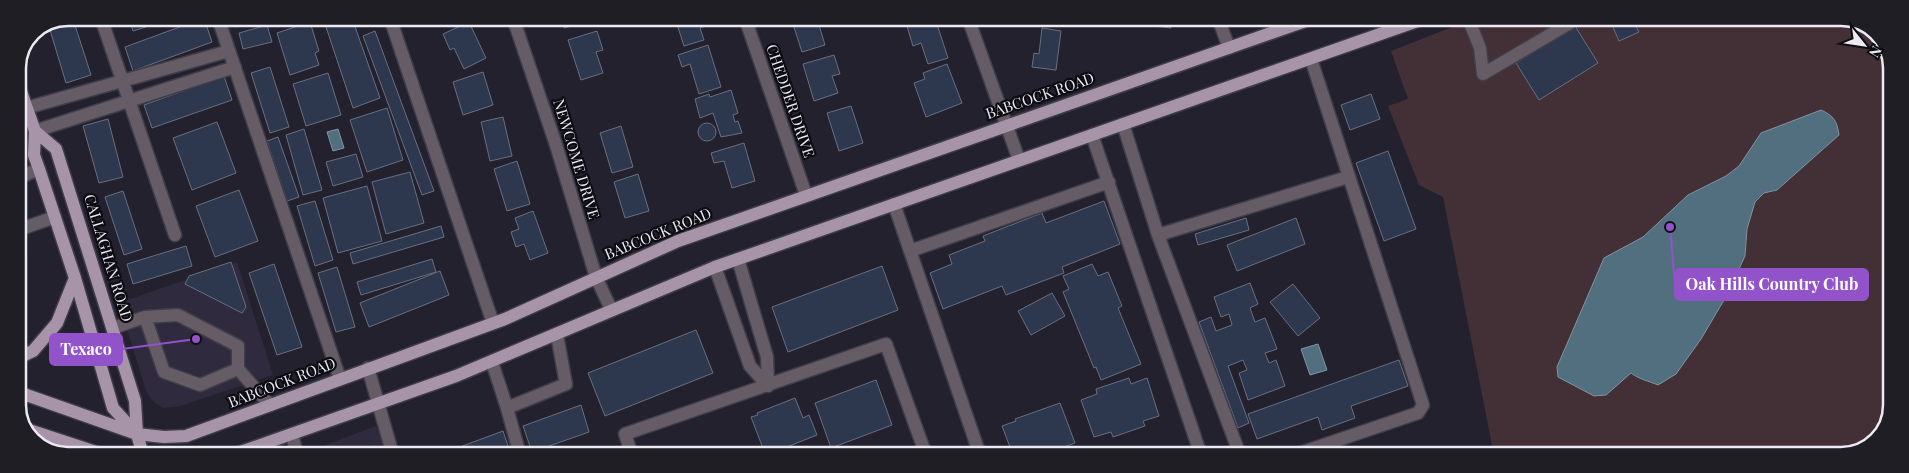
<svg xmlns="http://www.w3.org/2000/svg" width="1909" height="473" font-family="'Playfair Display',serif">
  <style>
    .built { fill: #2f2a3d }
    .green { fill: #423036 }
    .water { fill: #526f80; stroke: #8094a2 }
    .building { fill: #2d384f; stroke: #686f7e }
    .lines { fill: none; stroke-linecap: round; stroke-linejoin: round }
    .minor-casing { stroke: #403d4a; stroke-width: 15 }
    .major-casing { stroke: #403d4a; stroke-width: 15 }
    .minor { stroke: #665c66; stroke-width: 12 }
    .major { stroke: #a894a8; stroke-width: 12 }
    .labels { text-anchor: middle; stroke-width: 4.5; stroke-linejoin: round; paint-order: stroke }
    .street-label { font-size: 15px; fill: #eceaf3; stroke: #0d0c12 }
    .rim { fill: none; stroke: #eceaf3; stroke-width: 2.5 }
    .leader { fill: none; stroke: #9252c9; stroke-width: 2 }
    .callout-dot { fill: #9252c9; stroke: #0d0c12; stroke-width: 2 }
    .callout { fill: #9252c9; stroke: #9252c9; stroke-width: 2 }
    .callout-label { font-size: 16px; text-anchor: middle; font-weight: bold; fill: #fff }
  </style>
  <rect width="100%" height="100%" fill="#24212f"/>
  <!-- built -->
  <path class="built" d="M237,262l36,113 -93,31 -17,2 -8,-5 -8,-9 -28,-91z
    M376,426l11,29h-88z"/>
  <!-- green -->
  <path class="green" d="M1475,18l376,1 28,16 12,27 -1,353 -16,28 -33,12h-347l-51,-258 -24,-12 -31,-79 20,-7 -17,-48z"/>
  <!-- water -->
  <path class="water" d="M1821,110c13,6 16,11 18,25l-62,55 -13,3 -9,9 -8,27 -2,27 -18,39 -26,44 -25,35 -18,11c-10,-4 -19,-6 -27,-12l-25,22 -12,1 -36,-19 -1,-10 47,-109 39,-21 45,-42 38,-19 13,-10 22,-33z
    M338,129l6,19 -11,3 -6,-19z
    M1318,344l9,26 -17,5 -9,-26z"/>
  <!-- building -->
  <path class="building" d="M129,18h45l-41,13z
    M204,18l8,24 -79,29 -8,-24z
    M233,18h28l-25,9z
    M323,18h29l28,80 -27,10z
    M561,18h28l1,3 -26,7z
    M675,18h28l3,8 -6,2 4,12 -20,6z
    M791,18h37l1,4 -10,3 6,20 -23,7z
    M921,18h14l13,40 -20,6 -7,-21 -8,3 -7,-23z
    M1015,18h21l-1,4 -20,-1z
    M1145,18h28l-2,10 -26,-3z
    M1609,18h23l7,14 -20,9z
    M74,22l17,53 -25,8 -16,-53z
    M310,22l9,29 -4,2 4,12 -29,10 -13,-42z
    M469,22l17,36 -22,11 -10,-21 -4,2 -7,-16z
    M267,25l5,17 -29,7 -4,-16z
    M1575,26l23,37 -59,37 -23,-37z
    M1042,28l19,3 -5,39 -24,-3 2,-14 5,1z
    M375,31l59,160 -12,4 -59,-159z
    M597,31l6,19 -7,2 7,21 -22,7 -13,-40z
    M708,45l13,42 -22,7 -9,-30 -8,3 -4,-12z
    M834,55l6,19 -8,2 6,17 -24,8 -11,-37z
    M947,64l15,39 -36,14 -12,-34 11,-4 -2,-6z
    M270,67l19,60 -19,6 -19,-60z
    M483,72l10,33 -30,10 -10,-33z
    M328,73l13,42 -35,11 -13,-42z
    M224,76l8,24 -80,28 -8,-23z
    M731,90l7,23 -5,2 2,7 3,-1 4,12 -21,4 -8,-24 -13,5 -5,-19 14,-5 1,3z
    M1371,94l9,25 -30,11 -9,-25z
    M851,106l12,37 -24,8 -12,-38z
    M387,108l16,52 -36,12 -17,-52z
    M503,117l9,39 -22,5 -9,-39z
    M108,119l15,58 -24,6 -16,-57z
    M217,122l19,51 -44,17 -19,-52z
    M698 132a9 9 0 1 1 18 0a9 9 0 1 1-18 0Z
    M621,126l12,41 -21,6 -12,-40z
    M304,129l18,61 -19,5 -17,-60z
    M278,137l21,60 -12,4 -20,-60z
    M744,143l11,38 -23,7 -8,-27 -10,2 -3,-10z
    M1388,151l28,78 -32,12 -28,-78z
    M356,154l7,23 -30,9 -7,-24z
    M517,161l13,43 -23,7 -13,-42z
    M410,172l14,51 -38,11 -14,-52z
    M638,174l11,37 -24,7 -11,-36z
    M367,186l15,55 -44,12 -15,-55z
    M239,190l19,51 -43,16 -19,-51z
    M123,191l19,58 -18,6 -19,-58z
    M315,201l18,59 -18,6 -18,-60z
    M1104,201l16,43 -58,23 2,6 -58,22 -4,-9 -59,23 -13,-36 22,-9 -3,-9 36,-14 -2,-5 59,-23 4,10z
    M533,211l15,42 -18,7 -6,-16 -8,3 -5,-15 8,-3 -4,-11z
    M1246,218l3,12 -51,15 -3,-11z
    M1296,218l9,26 -68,27 -10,-26z
    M441,226l3,11 -91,27 -3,-11z
    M186,246l6,20 -59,18 -6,-20z
    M432,259l4,13 -75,23 -4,-13z
    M231,262l15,45 -4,6 -57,-29 4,-8z
    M274,264l28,83 -25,8 -28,-82z
    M1092,264l6,12 10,-4 14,34 -4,2 23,56 -40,16 -5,-13 -2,1 -31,-76 6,-3 -6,-13z
    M882,266l16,44 -110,42 -16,-45z
    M337,267l18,60 -19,5 -18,-59z
    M440,271l9,24 -80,32 -9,-24z
    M1250,283l8,21 -8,4 5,14 10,-4 12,31 -12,4 4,10 7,-3 9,26 -37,14 -9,-27 8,-3 -4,-10 -15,6 21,57 -11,5 -39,-106 12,-5 5,14 16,-6 -3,-11 -8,3 -7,-20z
    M1293,284l27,34 -22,18 -28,-34z
    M1052,293l13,23 -34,19 -13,-24z
    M696,330l17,43 -108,43 -17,-43z
    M1399,360l9,26 -57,20 4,12 -33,12 -4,-13 -61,22 -9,-25z
    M1129,378l2,6 16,-6 12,38 -16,5 2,5 -32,11 -2,-5 -17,5 -13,-37 16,-6 -1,-5z
    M876,380l16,45 -61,23 -16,-45z
    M795,398l8,20 6,-3 8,20 -43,17 -2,-5 -8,4 -13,-34 7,-2 -1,-2z
    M1060,403l15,40 -14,5 2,5 -7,2h-43l-11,-29 14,-5 -1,-2z
    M581,405l8,27 -57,20 -9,-26z
    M503,431l8,24h-73z
    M375,446l1,9h-26z
    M892,451l2,4h-13z"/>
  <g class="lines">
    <defs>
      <path id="minor" d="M101,18l74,217
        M218,18l122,361
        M390,18l103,305
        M513,18l43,127 40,132 15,32
        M745,18l61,177
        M968,18l51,142
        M1218,18l11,30
        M1468,18l12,30 3,26 87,-51
        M26,108l203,-57
        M1123,124l35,111 82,220
        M35,131l200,-64
        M1092,135l109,320
        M18,178l21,-9
        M894,204l86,251
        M18,230l37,-13
        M1158,235l190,-58
        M910,251l199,-69
        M738,259l29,98 1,29
        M715,267l35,99 18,20
        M145,317l19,55 36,13 38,-16
        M113,328l32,-11 33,-2 60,31v23l32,36
        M492,362l15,46 59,-24 -9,-49
        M368,368l25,87
        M507,408l13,47
        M292,434l5,21
        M632,455l-7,-21 261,-90 40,111
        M1294,455l124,-42 5,-8 -112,-346"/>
      <path id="major" d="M18,83l17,48 -1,24 5,14 36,109 38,130 22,24
        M35,131l21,18 79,252 2,33 6,21
        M18,358l15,-7 24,-28 18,-45
        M18,392l119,42 27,3 22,-1 319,-117 173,-78 636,-223
        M26,429l76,25
        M232,455l224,-79 259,-109 711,-249"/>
    </defs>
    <!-- minor casing -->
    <use href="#minor" class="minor-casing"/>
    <!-- major casing -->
    <use href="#major" class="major-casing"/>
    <!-- minor -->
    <use href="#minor" class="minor"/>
    <!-- major -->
    <use href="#major" class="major"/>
  </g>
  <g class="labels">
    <!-- street labels -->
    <g class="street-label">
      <text transform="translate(1040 96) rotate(-19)" y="5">BABCOCK ROAD</text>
      <text transform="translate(790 101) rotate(71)" y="5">CHEDDER DRIVE</text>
      <text transform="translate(576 159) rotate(73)" y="5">NEWCOME DRIVE</text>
      <text transform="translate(658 234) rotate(-22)" y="5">BABCOCK ROAD</text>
      <text transform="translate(108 258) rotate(73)" y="5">CALLAGHAN ROAD</text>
      <text transform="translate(282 383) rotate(-21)" y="5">BABCOCK ROAD</text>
    </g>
  </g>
  <!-- crop -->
  <path d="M0 0H1909V473H0ZM68 26H1841A42 42 0 0 1 1883 68V405A42 42 0 0 1 1841 447H68A42 42 0 0 1 26 405V68A42 42 0 0 1 68 26Z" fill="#1f1e24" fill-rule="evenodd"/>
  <path class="rim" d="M68 26H1841A42 42 0 0 1 1883 68V405A42 42 0 0 1 1841 447H68A42 42 0 0 1 26 405V68A42 42 0 0 1 68 26Z"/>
  <!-- callouts -->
  <path class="leader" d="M1670 227L1675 285M196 339L122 349"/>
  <g class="callout-dot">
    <circle cx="1670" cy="227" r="5"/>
    <circle cx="196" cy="339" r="5"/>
  </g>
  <g class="callout">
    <rect x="1675" y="269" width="193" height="31" rx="5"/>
    <rect x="50" y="334" width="72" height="31" rx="5"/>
  </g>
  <g class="callout-label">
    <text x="1772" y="290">Oak Hills Country Club</text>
    <text x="86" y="355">Texaco</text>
  </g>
  <!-- north arrow -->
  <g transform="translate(1864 45) rotate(120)" stroke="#0d0c12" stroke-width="4" paint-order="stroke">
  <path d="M0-4L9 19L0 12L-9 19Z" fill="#eceaf3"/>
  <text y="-8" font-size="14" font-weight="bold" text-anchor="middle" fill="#eceaf3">N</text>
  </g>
</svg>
